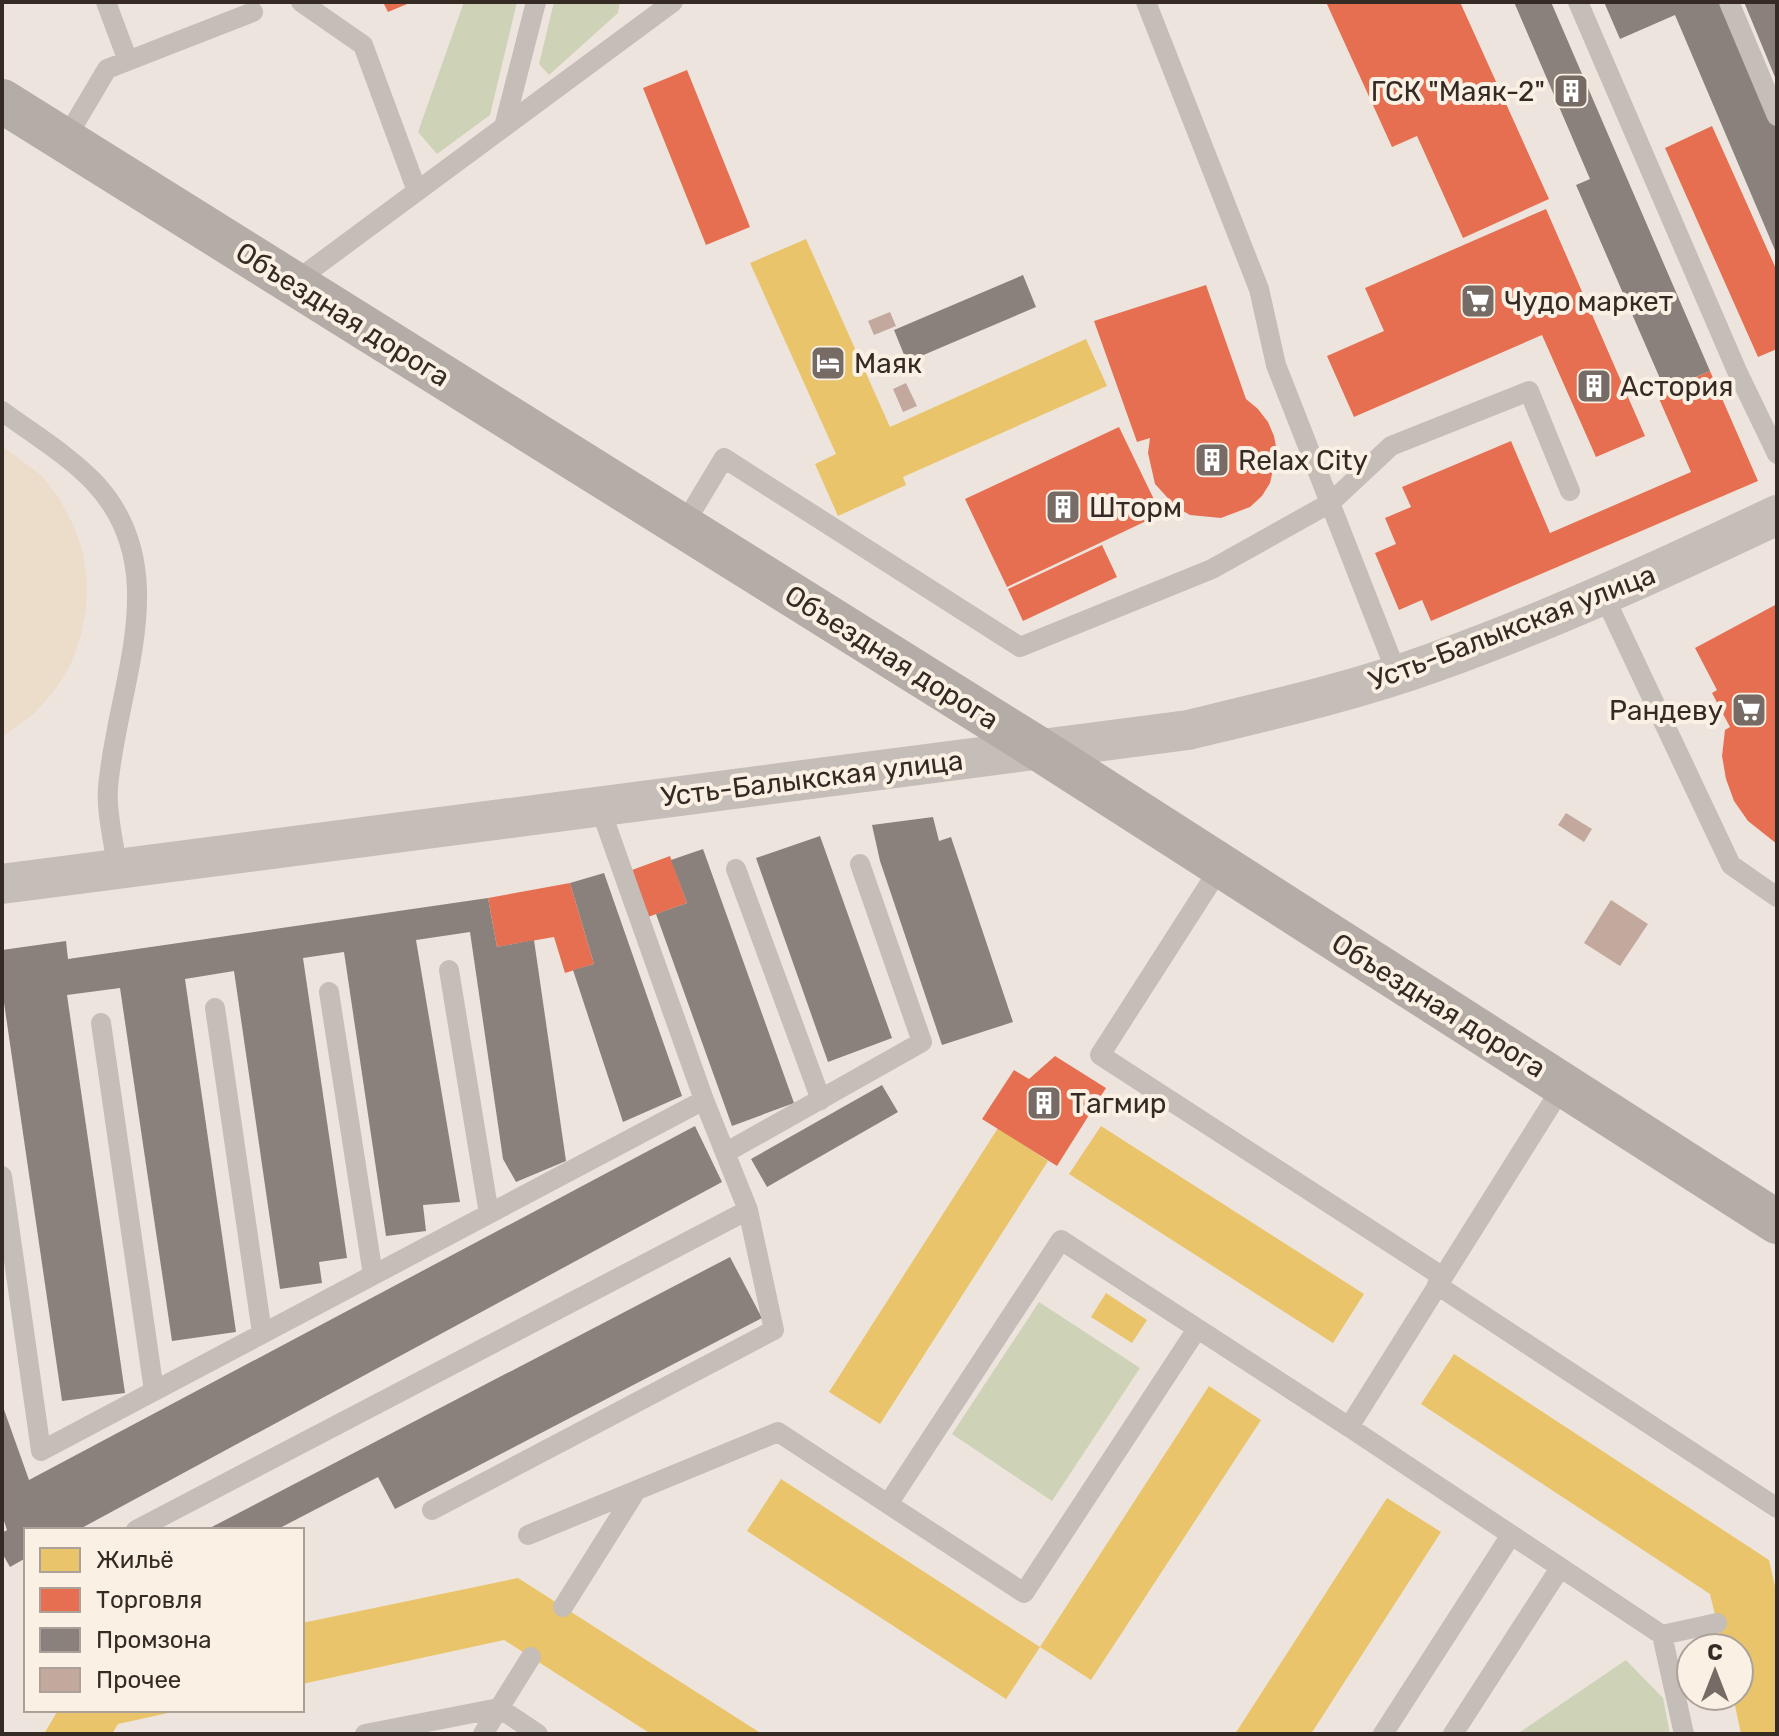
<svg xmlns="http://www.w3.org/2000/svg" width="1779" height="1736" font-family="Rubik,sans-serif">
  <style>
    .green { fill: #ced2b6 }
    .plaza { fill: #ecddcb }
    .homes { fill: #e9c46a }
    .shops { fill: #e76f51 }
    .industry { fill: #8a817c }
    .building { fill: #c2a89d }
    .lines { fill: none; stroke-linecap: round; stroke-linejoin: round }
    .lane { stroke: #c5bdb7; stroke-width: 20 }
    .street { stroke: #c5bdb7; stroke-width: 40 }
    .primary { stroke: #b4aca6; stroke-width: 44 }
    .labels { text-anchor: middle; stroke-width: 8; stroke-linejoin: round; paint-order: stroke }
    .poi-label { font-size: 28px; fill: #362a25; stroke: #faf0e4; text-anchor: start }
    .street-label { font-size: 28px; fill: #362a25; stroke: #faf0e4 }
  </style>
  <rect width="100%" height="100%" fill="#ede5dd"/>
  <!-- green -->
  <path class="green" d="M464,2h53l-27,113 -53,39 -19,-22z
    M554,2h66l-2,11 -69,62 -10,-11z
    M1039,1302l101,66 -88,133 -100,-67z
    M1626,1660l37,38 7,36h-153z"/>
  <!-- plaza -->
  <path class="plaza" d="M2,446l39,29 18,23 14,26 10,28 4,29 -1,29 -6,29 -10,27 -16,25 -19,22 -33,24z"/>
  <!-- homes -->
  <path class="homes" d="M806,239l84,188 196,-88 21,47 -204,91 3,8 -68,31 -23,-52 21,-10 -86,-191z
    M1101,1126l263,168 -31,49 -264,-169z
    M998,1128l50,33 -168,263 -51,-32z
    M1106,1293l41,27 -15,23 -41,-26z
    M1454,1354l315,206 8,35v139h-36l-8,-38h6v-48h-16l-13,-54 -289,-190z
    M1209,1386l52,34 -170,260 -51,-33z
    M781,1479l259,168 -34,52 -259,-168z
    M1387,1498l54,34 -130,202h-76z
    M518,1578l244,156h-111l-147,-94 -202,44v-61z
    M58,1710h119v1l-59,13 -6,10h-68z"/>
  <!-- shops -->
  <path class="shops" d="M383,2h29l-24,10z
    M1326,2h134l89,197 -86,39 -46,-102 -25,11z
    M687,70l63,157 -44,18 -63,-157z
    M1712,126l65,145v78l-19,8 -93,-209z
    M1546,209l99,227 -49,21 -54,-122 -188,82 -27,-61 57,-25 -19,-43z
    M1206,285l40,114 12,10 10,13 6,14 3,16 -7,31 -8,13 -12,11 -29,11 -31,-3 -14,-8 -21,-23 -7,-31 2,-15 -13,4 -43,-121z
    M1710,371l48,110 -327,140 -9,-21 -23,10 -24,-57 21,-9 -11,-26 26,-11 -9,-20 109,-46 39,92 141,-61 -34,-78z
    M1119,427l42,87 -154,73 -42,-88z
    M1102,545l15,32 -94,44 -15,-32z
    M1777,604v240l-29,-23 -14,-20 -8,-22 -4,-23 3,-26 5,-3 -18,-34 5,-3 -22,-42z
    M670,856l17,47 -39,14 -16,-47z
    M570,883l24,81 -29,9 -11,-36 -57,10 -9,-49z
    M1055,1056l51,32 -49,78 -75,-47 32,-49 15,9z"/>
  <!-- industry -->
  <path class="industry" d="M1514,2h37l159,369 -45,19 -89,-205 14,-6z
    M1604,2h120l53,122v131l-102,-240 -55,24z
    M1744,2h33v80z
    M1023,275l13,32 -129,55 -13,-32z
    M933,817l6,24 12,-4 62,185 -71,23 -62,-184 -8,-36z
    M820,836l72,202 -64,24 -72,-204z
    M703,849l91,254 -62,23 -76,-212 31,-11 -16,-43z
    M604,873l78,223 -59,26 -50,-152 21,-6 -24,-81z
    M488,898l9,49 37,-7 32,221 -50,21 -13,-23 -33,-227 -54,8 44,262 -37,3 3,26 -40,5 -42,-284 -41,6 44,300 -28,4 3,21 -42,6 -46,-318 -49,8 51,353 -64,9 -52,-353 -53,7 58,398 -63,8 -60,-412v-39l64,-9 2,18z
    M882,1085l16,27 -131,75 -16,-28z
    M695,1126l27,56 -644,348h-52v28l-16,9 -8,-14v-20l5,-3 -5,-15v-111l27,76z
    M730,1257l32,61 -367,191 -17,-32 -102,53h-70z"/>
  <!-- building -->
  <path class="building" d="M890,312l6,14 -22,9 -6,-14z
    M906,383l11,23 -14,6 -10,-23z
    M1566,813l26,16 -8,13 -26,-17z
    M1611,900l37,24 -28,42 -36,-23z"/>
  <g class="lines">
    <!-- lane -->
    <path class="lane" d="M106,2l22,59
      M301,2l62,43 54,146
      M1146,2l113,287 17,76 121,309
      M1578,2l159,369 40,83
      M1729,2l48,114
      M504,127l32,-125
      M65,140l42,-71 146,-57
      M293,283l380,-281
      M2,411c31,23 66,44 92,71 83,88 22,204 14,306 -2,25 6,54 9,79
      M683,526l41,-68 296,189 192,-78 118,-66 61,-57 138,-55 41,100
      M1603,594l128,271 46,32
      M1221,866l-121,189 343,222
      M736,869l85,231
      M449,970l40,244
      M329,992l44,283
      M215,1008l47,325
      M101,1023l53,368
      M1564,1084l-215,343 313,208 22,99
      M725,1153l197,-111 -62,-178
      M2,1176l39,275 663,-351 -105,-295
      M1437,1285l340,223
      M1197,1329l-173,264 -136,-89 173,-264 288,187
      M432,1510l342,-180 -26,-120
      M136,1530l612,-320 -44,-110
      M528,1535l250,-103 110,72
      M563,1607l73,-116
      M1662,1635l55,-12
      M365,1734l134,-26 39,26
      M483,1734l48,-77
      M1383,1734l128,-199
      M1453,1734l107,-166"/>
    <!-- street -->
    <path class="street" d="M2,884l1186,-154c83,-20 167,-39 247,-68 117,-42 230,-94 342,-147"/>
    <!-- primary -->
    <path class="primary" d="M2,101l1037,648 738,473"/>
  </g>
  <!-- icons -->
  <defs>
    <symbol id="building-square" viewBox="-11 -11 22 22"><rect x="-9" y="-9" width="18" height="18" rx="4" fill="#766b65" stroke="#faf0e4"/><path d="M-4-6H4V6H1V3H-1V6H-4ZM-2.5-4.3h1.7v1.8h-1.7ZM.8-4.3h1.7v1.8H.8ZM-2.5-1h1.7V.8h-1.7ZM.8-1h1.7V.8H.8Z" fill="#fff"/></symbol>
    <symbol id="supermarket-square" viewBox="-11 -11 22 22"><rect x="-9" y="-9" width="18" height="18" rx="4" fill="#766b65" stroke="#faf0e4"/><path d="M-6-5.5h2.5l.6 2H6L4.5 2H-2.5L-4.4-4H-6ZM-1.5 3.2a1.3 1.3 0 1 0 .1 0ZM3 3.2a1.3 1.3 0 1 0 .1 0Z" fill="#fff"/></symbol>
    <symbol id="hotel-square" viewBox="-11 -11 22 22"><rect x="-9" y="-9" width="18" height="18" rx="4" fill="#766b65" stroke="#faf0e4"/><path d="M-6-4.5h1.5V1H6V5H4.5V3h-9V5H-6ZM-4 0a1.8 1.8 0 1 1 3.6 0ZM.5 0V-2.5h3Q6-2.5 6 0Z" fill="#fff"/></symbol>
  </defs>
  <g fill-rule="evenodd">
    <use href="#building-square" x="1551" y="71" width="40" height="40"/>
    <use href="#supermarket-square" x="1458" y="281" width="40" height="40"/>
    <use href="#hotel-square" x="808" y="343" width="40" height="40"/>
    <use href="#building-square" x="1574" y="366" width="40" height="40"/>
    <use href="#building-square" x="1192" y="440" width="40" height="40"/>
    <use href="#building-square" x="1043" y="487" width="40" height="40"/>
    <use href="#supermarket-square" x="1729" y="690" width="40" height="40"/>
    <use href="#building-square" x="1024" y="1083" width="40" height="40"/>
  </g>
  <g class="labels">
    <!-- poi labels -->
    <g class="poi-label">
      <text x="1545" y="101" text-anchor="end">ГСК "Маяк-2"</text>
      <text x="1504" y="311">Чудо маркет</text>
      <text x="854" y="373">Маяк</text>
      <text x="1620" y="396">Астория</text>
      <text x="1238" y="470">Relax City</text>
      <text x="1089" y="517">Шторм</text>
      <text x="1723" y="720" text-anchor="end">Рандеву</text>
      <text x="1070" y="1113">Тагмир</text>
    </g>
    <!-- street labels -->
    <g class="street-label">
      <text transform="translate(343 314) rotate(32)" y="10">Объездная дорога</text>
      <text transform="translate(1512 627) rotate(-21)" y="10">Усть-Балыкская улица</text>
      <text transform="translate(892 657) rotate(32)" y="10">Объездная дорога</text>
      <text transform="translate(812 778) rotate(-7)" y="10">Усть-Балыкская улица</text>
      <text transform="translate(1439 1005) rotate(32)" y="10">Объездная дорога</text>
    </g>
  </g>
  <!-- border -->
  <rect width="1779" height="1736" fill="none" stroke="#362a25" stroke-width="8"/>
  <!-- legend -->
  <rect x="24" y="1528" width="280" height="184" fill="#faf0e4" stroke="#aca198" stroke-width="2"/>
  <rect x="40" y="1548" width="40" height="24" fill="#e9c46a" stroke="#aca198" stroke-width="2"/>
  <text x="96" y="1568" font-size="24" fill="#362a25">Жильё</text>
  <rect x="40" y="1588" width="40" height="24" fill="#e76f51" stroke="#aca198" stroke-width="2"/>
  <text x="96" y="1608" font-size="24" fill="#362a25">Торговля</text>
  <rect x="40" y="1628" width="40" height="24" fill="#8a817c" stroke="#aca198" stroke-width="2"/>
  <text x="96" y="1648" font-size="24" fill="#362a25">Промзона</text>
  <rect x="40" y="1668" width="40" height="24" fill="#c2a89d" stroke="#aca198" stroke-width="2"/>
  <text x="96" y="1688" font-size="24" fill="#362a25">Прочее</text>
  <!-- north arrow -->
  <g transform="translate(1715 1672)"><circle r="38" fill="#faf0e4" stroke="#aca198" stroke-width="2"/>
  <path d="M0-6L14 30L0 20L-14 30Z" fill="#766b65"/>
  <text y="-12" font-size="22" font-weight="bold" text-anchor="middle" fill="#362a25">С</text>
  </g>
</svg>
